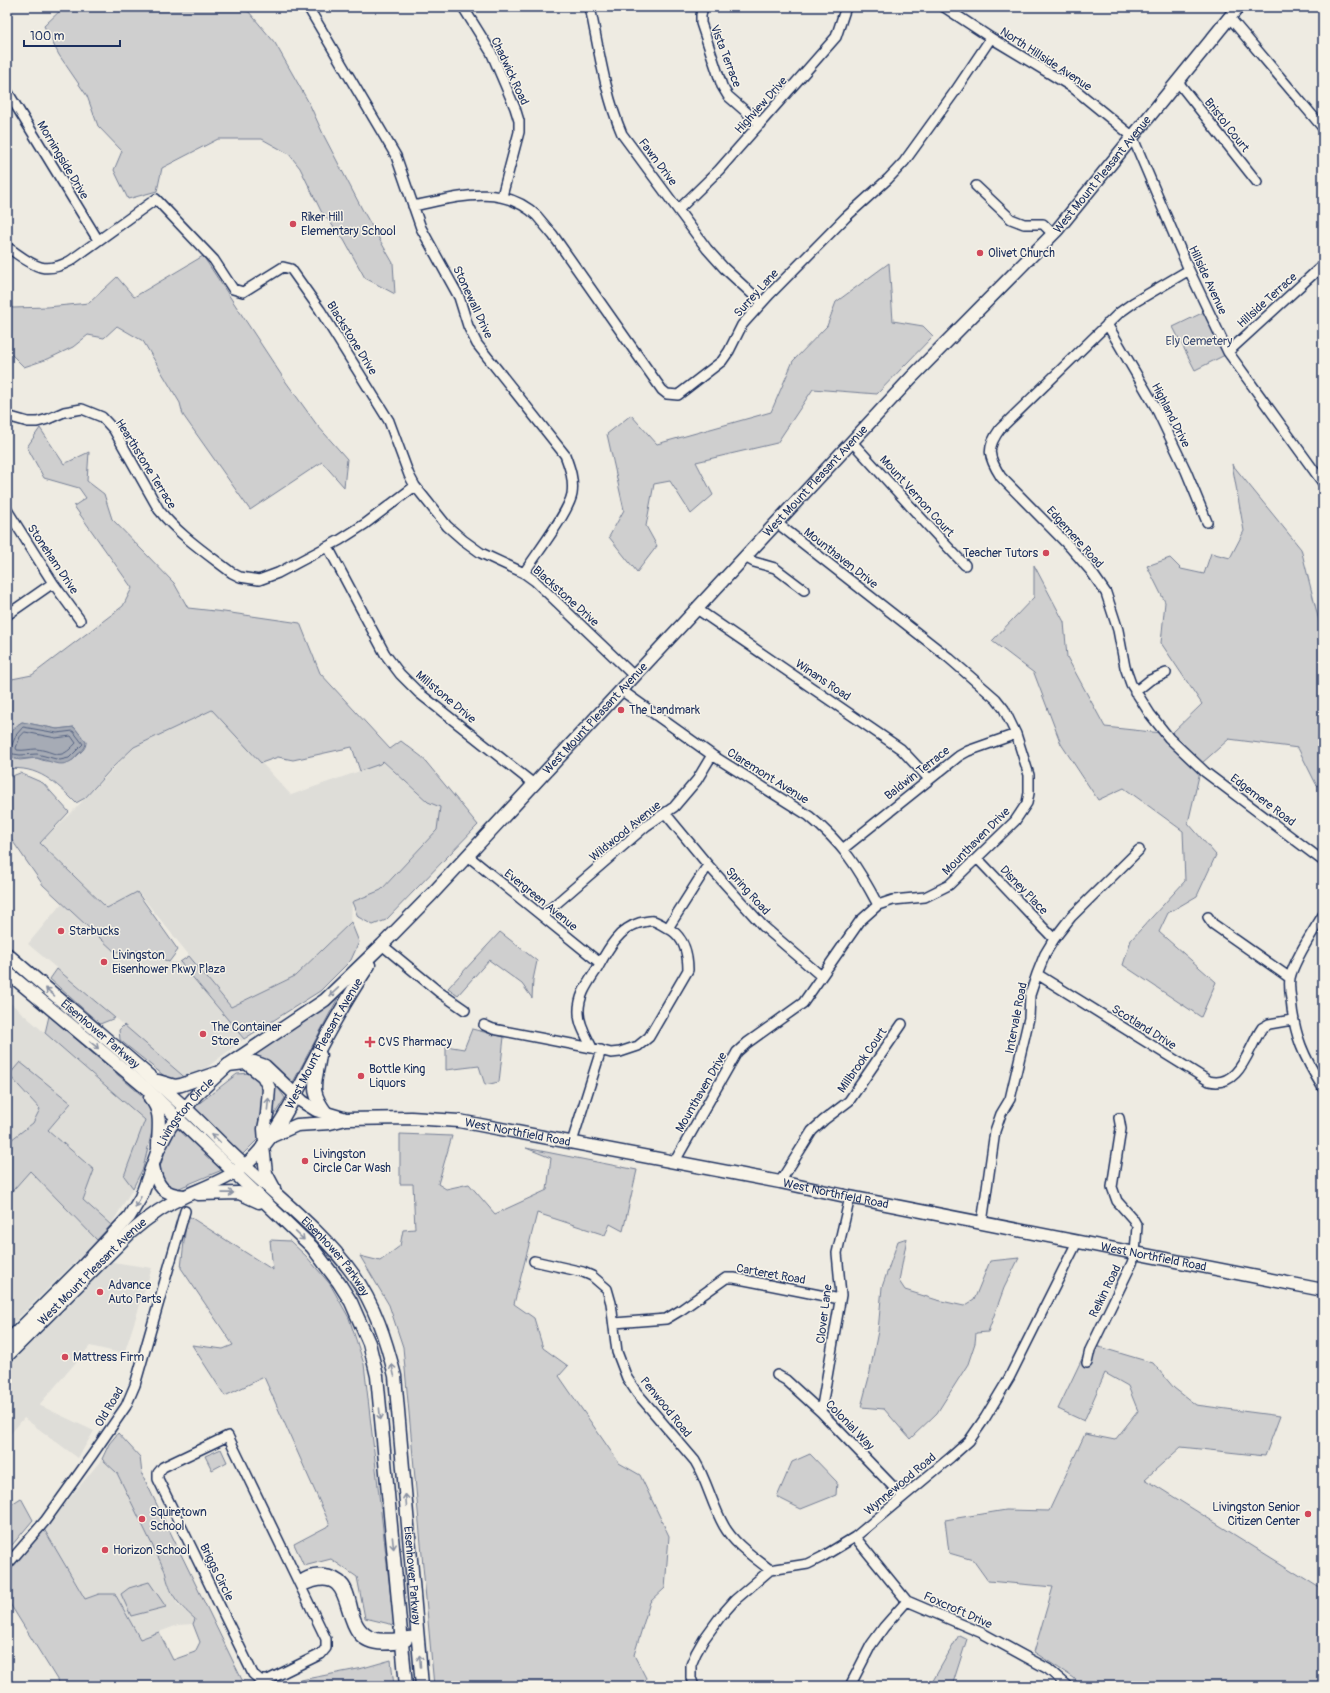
<svg xmlns="http://www.w3.org/2000/svg" width="1330" height="1693" font-family="Pangolin,sans-serif">
  <style>
    .built { fill: #deddd8 }
    .green { fill: #cfcfcf; stroke: #757f96; fill-rule: evenodd }
    .water { fill: #a6abb5; stroke: #6e7992 }
    .lines { fill: none; stroke-linecap: round; stroke-linejoin: round }
    .shore { stroke: #536181; stroke-width: 1 }
    .minor-casing { stroke: #1b2f5e; stroke-width: 12 }
    .major-casing { stroke: #1b2f5e; stroke-width: 15 }
    .minor { stroke: #f7f3e8; stroke-width: 9 }
    .major { stroke: #f7f3e8; stroke-width: 12 }
    .oneway { stroke: #8991a3 }
    .poi-dot { fill: #d1495b; stroke: #f7f3e8; stroke-width: 1.5 }
    .labels { text-anchor: middle; stroke-width: 3; stroke-linejoin: round; paint-order: stroke }
    .street-label { font-size: 12px; fill: #1b2f5e; stroke: #f7f3e8 }
    .poi-label { font-size: 12px; fill: #1b2f5e; stroke: #f7f3e8; text-anchor: start }
    .park-label { font-size: 12px; fill: #3f4f75; stroke: #f7f3e8 }
  </style>
  <rect width="100%" height="100%" fill="#eeebe2"/>
  <filter id="ink" filterUnits="userSpaceOnUse"><feTurbulence type="fractalNoise" baseFrequency=".025" numOctaves="2"/><feDisplacementMap in="SourceGraphic" scale="8" xChannelSelector="R" yChannelSelector="G"/><feConvolveMatrix kernelMatrix="1 2 1 2 8 2 1 2 1" color-interpolation-filters="sRGB"/></filter>
  <g filter="url(#ink)">
    <!-- built -->
    <path class="built" d="M213,710l78,85 89,-31 2,-3 46,41 12,5 -2,23 -57,60 -29,12 -1,20 -56,54 -64,31 -93,-115 -31,16 -67,-65 35,-34 59,-62z
      M62,903l53,49 29,-2 25,12h11l64,77 -55,42 -161,-137z
      M7,1000l138,120 -21,56 9,12 -22,37 -28,-25 11,-30 -46,-40 23,-27 -62,-28 31,34 -7,14 -26,20z
      M30,1170l67,70 -90,89v-132z
      M106,1261l46,7 -28,86 -34,-8 -51,59 55,26 -16,27 -54,-40 -17,20v-76z
      M102,1459l15,14 48,98 3,14 10,20 17,14 -2,5 -15,1 -38,14 -25,-45h-16l-14,5 -41,-70z"/>
    <!-- green -->
    <path class="green" d="M64,7h169l16,5 26,31 34,60 15,33 38,73 31,54 2,31 -30,-16 -21,-38 -23,-29 -21,-43 -11,-14 -27,-15h-44l-56,29 -5,23 -29,8 -14,-29 8,-19 -24,-25 -11,-30 -28,-41 -15,-29z
      M203,256l83,126 31,43 30,34 -3,28 -22,-25 -72,48 -67,-95 -3,-12 -37,-62 -26,-15 -13,12 -16,-3 -15,12 -25,12 -24,8 -17,-17v-45l6,3 34,-1 42,-4 28,-26 17,20z
      M889,263l4,58 30,5 10,10 -56,58 -64,-5 -36,54 -81,19 17,33 -22,19 -21,-33 -16,3 -8,42 11,20 -20,26 -28,-35 15,-27 -17,-76 24,-19 26,29 114,-32 22,-51 34,-35 9,-24z
      M1204,312l21,43 -30,15 -22,-43z
      M40,428l24,36 25,-12 -2,29 17,13 8,25 62,64 14,25 36,4 76,11 20,50 70,76 11,-8 21,16 56,68 -92,95 -13,5 -15,-8 -6,-15 29,-12 56,-60 3,-23 -12,-5 -45,-41 -3,3 -20,7 -8,-24 -59,13 -15,-3 -17,6 -49,-53 -78,37 -22,21 -27,30 -9,5c-20,-20 -38,-38 -69,-34v-89l25,-5 91,-69 9,-18 -58,-82 12,-8 -7,-10 -35,-10 -17,-31zM22,722l35,7 17,-2 12,15 -3,8 -10,10 -28,1 -9,-3 -16,2 -12,-3c-3,-11 3,-30 14,-35z
      M1232,464l69,85 19,76 3,4v161l-7,-6 -18,-36 -69,-9 -27,24 -14,60 28,32 -19,41 -29,17 -9,19 57,50 -15,35 -78,-52 8,-25 54,-59 -2,-50 -59,-43 -26,12 -37,-56 -27,-71 -42,-32 42,-44v-32l30,57 3,35 38,70 66,7 31,-30 -41,-61 4,-41 -18,-36 23,-8 11,11 23,5 7,-21 19,5 14,-27z
      M20,773l23,10 26,29 -29,31 67,65 30,-16 41,58 -9,12 -25,-12 -29,2 -72,-67 -36,-52v-55z
      M351,922l8,20 -8,18 -31,31 -76,48 -64,-77 9,-6 42,51 64,-31z
      M500,932l37,29 -4,19 -1,18 -10,-14 -33,-24 -31,35 -10,-7z
      M57,969l58,49 -15,6 -50,-45z
      M339,996l-47,88 -21,-21 -20,-7z
      M49,1016l104,89 2,14 -12,49 -10,20 -9,-12 21,-56 -100,-87z
      M124,1025l65,56 -21,-2 -48,-39 -1,-10z
      M472,1029l32,8 -5,45 -14,3 -6,-19 -33,4v-24l18,3z
      M20,1062l51,41 -23,27 46,40 -11,30 28,25 -14,15 -67,-69 -23,26v-54l26,-20 7,-14 -31,-34z
      M252,1073l13,13 -7,53 -16,16 -49,-47 44,-34z
      M271,1077l14,21 -14,22z
      M177,1125l45,45 -45,19 -13,-5 -5,-14 9,-27z
      M400,1134l52,2 -14,48 8,5 23,-5 26,30 52,-24 4,-32 -25,-10 111,22 -14,61 -13,-7 -5,11 -68,-22 -23,91 20,14 9,30 25,18 -9,10 60,87 21,12 29,61 -4,52 -15,14 -16,53 12,23 -3,8h-209l-31,-339 -14,-42 -29,-49 20,5 20,-15 3,-16 12,-1 -2,-45h-13z
      M187,1215l86,55 -3,-30 20,1 16,15 24,28 19,34 15,46 30,261 -29,-7 -8,-41 -26,-18 -27,7 -10,-22 36,-19 -66,-148 -39,19 -33,-51 31,4 10,-4 -52,-77z
      M907,1238l-8,43 6,9 32,10 27,6 10,-6 16,-39 29,-3 -15,30 -16,44 -12,1 -1,10 -7,21 -31,49 -27,26 -26,-30 -23,-2 8,-30 9,-46 4,-44 16,-46z
      M1089,1344l64,19 21,25 22,17 84,11 -15,40 -84,-9 -36,32 178,111v94l-1,2h-242l-6,-8 -40,-26 19,-65 -65,-6 -15,-21 -24,-7 -4,-33 61,-10 43,1 36,-77 30,6 23,-29 -10,-25 -23,-13 -21,48 -26,-12z
      M118,1433l22,24 2,17 103,212h-184l-54,-87v-29l37,-41 41,70 14,-5h16l25,45 19,-7 14,28 22,-8 5,-10 -7,-18 2,-5c-18,-16 -25,-24 -30,-48l-48,-98 -15,-14 7,-15z
      M221,1449l6,13 -15,8 -7,-14z
      M810,1454l27,28 -1,13 -35,14 -24,-12 15,-35z
      M21,1498l12,22 -26,31v-44z
      M149,1582l17,25 -35,9 -10,-22 8,-6z
      M959,1635l8,4 -15,47h-22z
      M391,1660l3,26h-124l93,-18z"/>
    <!-- water -->
    <path class="water" d="M22,722l35,7 17,-2 12,15c0,6 -4,9 -8,12 -2,2 -4,6 -7,7 -12,8 -25,-3 -36,-3 -9,0 -21,4 -28,-3 0,-11 4,-28 15,-33z"/>
    <g class="lines">
      <!-- shore -->
      <path class="shore" d="M25,732l31,6 15,-2 5,7c-18,20 -19,8 -40,6 -6,0 -12,2 -19,1l-1,-2 4,-11z
        M7,747l5,-2 4,-10 7,-8 34,6 16,-2 10,13 -14,14 -9,2 -23,-6 -17,1 -13,-2"/>
      <defs>
        <path id="minor" d="M308,7l88,149 25,72 38,69 9,29 9,18 88,111c5,13 9,25 7,39 -3,18 -37,62 -48,79
          M463,7l28,45 24,56 4,13v11l-17,64
          M590,7c9,43 15,87 32,127l85,115 17,19 38,35
          M703,7l-2,8v8l21,63 6,10 32,28
          M944,7l47,31 81,49 60,49 57,134 39,82 95,131
          M1322,7l1,1
          M1230,18l93,110
          M1178,82l79,100
          M7,91l91,149
          M976,186l35,33 13,5h19l10,10
          M413,206c41,-8 89,-24 124,10 5,6 10,12 16,19l109,155 5,4 11,1 44,-34 7,-10 13,-26 28,-31 76,-77 42,-38 16,-17 52,-72 35,-52
          M679,209l40,-39 117,-133 10,-30
          M7,247c23,15 34,30 63,14l86,-62 58,61 19,29 10,3 40,-25 8,2 29,41 69,111 20,54 6,11 32,40 16,14 18,13 43,20 11,8 99,95
          M1189,270l-56,33 -14,10 -119,116c-14,19 -12,28 1,48l69,70 20,23 16,23 12,37 7,37 6,17 19,30 19,24 36,34 118,89
          M1107,324l49,84 30,63 21,51
          M1228,352l95,-87
          M7,416l21,6h9l11,-3 16,-7 18,-3 20,8 12,13 45,80c20,25 47,43 73,63l8,4 19,3 19,-7 62,-33 25,-16 50,-38
          M852,442c38,41 74,83 113,123
          M7,510l46,73 27,37
          M328,547l57,107 15,20 19,19 116,92
          M745,557l9,5 21,6 29,22
          M697,609l204,140 28,30
          M7,615l46,-32
          M621,690l91,65 97,61c34,28 49,51 69,89
          M1135,692l15,-12 16,-7
          M665,813l43,52 55,61 58,50
          M844,848l115,-92 9,-5 48,-17
          M468,856l132,107
          M977,858l77,81
          M1323,915c-10,17 -29,45 -33,63 -1,7 0,15 1,21 3,37 13,58 32,89
          M542,916l104,-90 28,-19 23,-27 15,-25
          M1208,917l5,7 77,54
          M668,928l40,-63
          M382,945l57,47 26,18
          M1037,974l172,107c31,8 39,-33 53,-53l7,-4 23,-4
          M484,1025l9,4 99,19 19,5 9,-1 18,-6 11,-9 39,-67c0,-15 -4,-32 -17,-40 -6,-3 -11,-7 -17,-9 -4,-1 -10,1 -15,2 -21,6 -32,28 -42,46 -9,14 -19,27 -18,44 0,12 8,24 13,35
          M572,1142l29,-92
          M675,1161l62,-109 10,-9 56,-40 57,-82 18,-16 15,-5 32,-3 24,-12 66,-64 12,-18 2,-10v-18l-13,-41 -12,-25 -8,-10 -47,-41 -172,-135
          M780,1182l32,-51 12,-11 25,-19 53,-77
          M982,1223l13,-92 6,-17 9,-15 19,-81 1,-23 7,-21 8,-20 9,-15 17,-22 68,-67
          M534,1261l49,11 9,4 15,13 4,14 6,49 10,26 10,15 58,68c12,20 17,44 29,65 10,18 30,31 46,44
          M614,1323l52,-4 15,-9 45,-32h8l106,21
          M1087,1363l3,-13 42,-87 3,-10 2,-27 -4,-7 -16,-18 -5,-14 9,-58 -2,-11
          M777,1375l9,5 35,32 82,85
          M821,1412l20,-117 -4,-42 13,-56
          M228,1436l98,203v9l-5,6 -53,26h-8l-7,-6 -95,-195v-6l5,-6z
          M855,1537l52,64 75,32 66,36 20,17
          M7,1565l38,-44 48,-67 33,-48 9,-21 50,-174
          M299,1583c5,-7 14,-9 22,-9 41,3 22,42 45,59 14,10 35,3 51,3
          M299,1583l7,2c58,-23 23,60 77,60 8,0 17,0 24,-4
          M694,1686l-3,-8v-13l5,-12 8,-14 16,-22 15,-17 35,-30 38,-6 14,-7 33,-20 96,-80 18,-16 16,-23 24,-40 68,-136
          M850,1686l21,-41 13,-18 23,-26"/>
        <g id="major">
          <path id="s1" d="M7,954c58,51 119,100 176,152 21,19 40,40 61,59 37,35 79,67 109,109 22,31 33,66 42,102l27,310"/>
          <path d="M7,972l140,117 165,158 27,36 12,19 18,41 8,33 29,310"/>
          <path d="M320,1055c-4,29 -12,34 7,59"/>
          <path d="M228,1065l26,-3 11,4 38,36 13,8 27,8"/>
          <path d="M249,1065l14,11 6,12 -2,26 -3,15 1,13"/>
          <path d="M158,1081l17,5 6,-1 35,-12"/>
          <path d="M150,1098c13,14 8,31 8,49"/>
          <path id="s2" d="M270,1137l27,-12 33,-2 16,-4 65,-1 48,3 321,61 70,15 473,93"/>
          <path d="M263,1146l3,27 8,15"/>
          <path d="M153,1166c4,21 10,28 31,30"/>
          <path d="M198,1194l41,-1 20,9"/>
          <path id="s3" d="M7,1342l76,-76 46,-49 12,-20 17,-47 12,-23 27,-33 31,-29 97,-65 57,-55 50,-51 479,-516 146,-148 181,-223"/>
          <path id="s4" d="M7,1356l123,-123c17,-15 35,-28 55,-37 25,-11 52,-20 71,-41 23,-25 38,-57 54,-88 18,-35 37,-69 59,-102"/>
        </g>
      </defs>
      <!-- minor casing -->
      <use href="#minor" class="minor-casing"/>
      <!-- major casing -->
      <use href="#major" class="major-casing"/>
      <!-- minor -->
      <use href="#minor" class="minor"/>
      <!-- major -->
      <use href="#major" class="major"/>
    </g>
    <!-- one-way arrows -->
    <defs><path id="oneway-shaft" d="M-6 0H5M1.5-3L5.5 0L1.5 3" fill="none" stroke-width="1.6" stroke-linecap="round" stroke-linejoin="round"/></defs>
    <g class="oneway">
      <use href="#oneway-shaft" transform="translate(50 992) rotate(-139)"/>
      <use href="#oneway-shaft" transform="translate(334 992) rotate(137)"/>
      <use href="#oneway-shaft" transform="translate(94 1045) rotate(40)"/>
      <use href="#oneway-shaft" transform="translate(268 1104) rotate(-84)"/>
      <use href="#oneway-shaft" transform="translate(216 1138) rotate(-135)"/>
      <use href="#oneway-shaft" transform="translate(228 1193) rotate(-1)"/>
      <use href="#oneway-shaft" transform="translate(138 1202) rotate(119)"/>
      <use href="#oneway-shaft" transform="translate(300 1236) rotate(44)"/>
      <use href="#oneway-shaft" transform="translate(393 1370) rotate(-103)"/>
      <use href="#oneway-shaft" transform="translate(380 1414) rotate(84)"/>
      <use href="#oneway-shaft" transform="translate(406 1500) rotate(-95)"/>
      <use href="#oneway-shaft" transform="translate(393 1543) rotate(84)"/>
      <use href="#oneway-shaft" transform="translate(420 1661) rotate(-95)"/>
    </g>
  </g>
  <!-- markers -->
  <g class="poi-dot">
    <circle cx="293" cy="224" r="4"/>
    <circle cx="980" cy="253" r="4"/>
    <circle cx="1046" cy="553" r="4"/>
    <circle cx="621" cy="710" r="4"/>
    <circle cx="61" cy="931" r="4"/>
    <circle cx="104" cy="962" r="4"/>
    <circle cx="203" cy="1034" r="4"/>
    <path d="M368 1036h4v4h4v4h-4v4h-4v-4h-4v-4h4z"/>
    <circle cx="361" cy="1076" r="4"/>
    <circle cx="305" cy="1161" r="4"/>
    <circle cx="100" cy="1292" r="4"/>
    <circle cx="65" cy="1357" r="4"/>
    <circle cx="1308" cy="1514" r="4"/>
    <circle cx="142" cy="1519" r="4"/>
    <circle cx="105" cy="1550" r="4"/>
  </g>
  <g class="labels">
    <!-- street labels -->
    <g class="street-label">
      <text transform="translate(726 56) rotate(69)" y="4">Vista Terrace</text>
      <text transform="translate(1046 59) rotate(33)" y="4">North Hillside Avenue</text>
      <text transform="translate(510 71) rotate(65)" y="4">Chadwick Road</text>
      <text transform="translate(761 105) rotate(-48)" y="4">Highview Drive</text>
      <text transform="translate(1227 125) rotate(52)" y="4">Bristol Court</text>
      <text transform="translate(63 160) rotate(59)" y="4">Morningside Drive</text>
      <text transform="translate(658 162) rotate(53)" y="4">Fawn Drive</text>
      <text dy="4" stroke="none"><textPath href="#s3" startOffset="1610">West Mount Pleasant Avenue</textPath></text>
      <text transform="translate(1208 280) rotate(65)" y="4">Hillside Avenue</text>
      <text transform="translate(756 293) rotate(-48)" y="4">Surrey Lane</text>
      <text transform="translate(1267 300) rotate(-42)" y="4">Hillside Terrace</text>
      <text transform="translate(473 302) rotate(65)" y="4">Stonewall Drive</text>
      <text transform="translate(352 338) rotate(58)" y="4">Blackstone Drive</text>
      <text transform="translate(1171 415) rotate(63)" y="4">Highland Drive</text>
      <text transform="translate(146 464) rotate(58)" y="4">Hearthstone Terrace</text>
      <text dy="4" stroke="none"><textPath href="#s3" startOffset="1190">West Mount Pleasant Avenue</textPath></text>
      <text transform="translate(917 496) rotate(48)" y="4">Mount Vernon Court</text>
      <text transform="translate(1075 537) rotate(48)" y="4">Edgemere Road</text>
      <text transform="translate(841 558) rotate(38)" y="4">Mounthaven Drive</text>
      <text transform="translate(53 559) rotate(56)" y="4">Stoneham Drive</text>
      <text transform="translate(566 596) rotate(42)" y="4">Blackstone Drive</text>
      <text transform="translate(823 680) rotate(34)" y="4">Winans Road</text>
      <text transform="translate(446 697) rotate(40)" y="4">Millstone Drive</text>
      <text dy="4" stroke="none"><textPath href="#s3" startOffset="866">West Mount Pleasant Avenue</textPath></text>
      <text transform="translate(917 773) rotate(-38)" y="4">Baldwin Terrace</text>
      <text transform="translate(768 776) rotate(32)" y="4">Claremont Avenue</text>
      <text transform="translate(1263 800) rotate(37)" y="4">Edgemere Road</text>
      <text transform="translate(625 831) rotate(-39)" y="4">Wildwood Avenue</text>
      <text transform="translate(976 841) rotate(-45)" y="4">Mounthaven Drive</text>
      <text transform="translate(1024 890) rotate(46)" y="4">Disney Place</text>
      <text transform="translate(748 891) rotate(48)" y="4">Spring Road</text>
      <text transform="translate(541 900) rotate(39)" y="4">Evergreen Avenue</text>
      <text transform="translate(1016 1018) rotate(-79)" y="4">Intervale Road</text>
      <text transform="translate(1144 1027) rotate(32)" y="4">Scotland Drive</text>
      <text dy="4" stroke="none"><textPath href="#s1" startOffset="123">Eisenhower Parkway</textPath></text>
      <text dy="4" stroke="none"><textPath href="#s4" startOffset="454">West Mount Pleasant Avenue</textPath></text>
      <text transform="translate(862 1060) rotate(-55)" y="4">Millbrook Court</text>
      <text transform="translate(701 1092) rotate(-60)" y="4">Mounthaven Drive</text>
      <text dy="4" stroke="none"><textPath href="#s3" startOffset="295">Livingston Circle</textPath></text>
      <text dy="4" stroke="none"><textPath href="#s2" startOffset="252">West Northfield Road</textPath></text>
      <text dy="4" stroke="none"><textPath href="#s2" startOffset="576">West Northfield Road</textPath></text>
      <text dy="4" stroke="none"><textPath href="#s2" startOffset="900">West Northfield Road</textPath></text>
      <text dy="4" stroke="none"><textPath href="#s1" startOffset="447">Eisenhower Parkway</textPath></text>
      <text dy="4" stroke="none"><textPath href="#s4" startOffset="120">West Mount Pleasant Avenue</textPath></text>
      <text transform="translate(771 1274) rotate(10)" y="4">Carteret Road</text>
      <text transform="translate(1105 1291) rotate(-64)" y="4">Relkin Road</text>
      <text transform="translate(824 1314) rotate(-83)" y="4">Clover Lane</text>
      <text transform="translate(109 1407) rotate(-59)" y="4">Old Road</text>
      <text transform="translate(666 1407) rotate(51)" y="4">Penwood Road</text>
      <text transform="translate(850 1425) rotate(46)" y="4">Colonial Way</text>
      <text transform="translate(900 1484) rotate(-40)" y="4">Wynnewood Road</text>
      <text transform="translate(217 1572) rotate(64)" y="4">Briggs Circle</text>
      <text dy="4" stroke="none"><textPath href="#s1" startOffset="783">Eisenhower Parkway</textPath></text>
      <text transform="translate(958 1610) rotate(24)" y="4">Foxcroft Drive</text>
    </g>
    <!-- poi labels -->
    <g class="poi-label">
      <text x="301" y="221">Riker Hill<tspan x="301" dy="14">Elementary School</tspan></text>
      <text x="988" y="257">Olivet Church</text>
      <text x="1038" y="557" text-anchor="end">Teacher Tutors</text>
      <text x="629" y="714">The Landmark</text>
      <text x="69" y="935">Starbucks</text>
      <text x="112" y="959">Livingston<tspan x="112" dy="14">Eisenhower Pkwy Plaza</tspan></text>
      <text x="211" y="1031">The Container<tspan x="211" dy="14">Store</tspan></text>
      <text x="378" y="1046">CVS Pharmacy</text>
      <text x="369" y="1073">Bottle King<tspan x="369" dy="14">Liquors</tspan></text>
      <text x="313" y="1158">Livingston<tspan x="313" dy="14">Circle Car Wash</tspan></text>
      <text x="108" y="1289">Advance<tspan x="108" dy="14">Auto Parts</tspan></text>
      <text x="73" y="1361">Mattress Firm</text>
      <text x="1300" y="1511" text-anchor="end">Livingston Senior<tspan x="1300" dy="14">Citizen Center</tspan></text>
      <text x="150" y="1516">Squiretown<tspan x="150" dy="14">School</tspan></text>
      <text x="113" y="1554">Horizon School</text>
    </g>
    <!-- park labels -->
    <g class="park-label">
      <text x="1199" y="345">Ely Cemetery</text>
    </g>
  </g>
  <!-- margin -->
  <rect width="1330" height="1693" fill="none" stroke="#f7f3e8" stroke-width="24"/>
  <rect x="12" y="12" width="1306" height="1669" fill="none" stroke="#1b2f5e" stroke-width="1.5" filter="url(#ink)"/>
  <!-- scale -->
  <path d="M24 40v6h96v-6" fill="none" stroke="#1b2f5e" stroke-width="2"/>
  <text x="30" y="40" font-size="12" fill="#1b2f5e" stroke="#f7f3e8" stroke-width="3" paint-order="stroke">100 m</text>
</svg>
